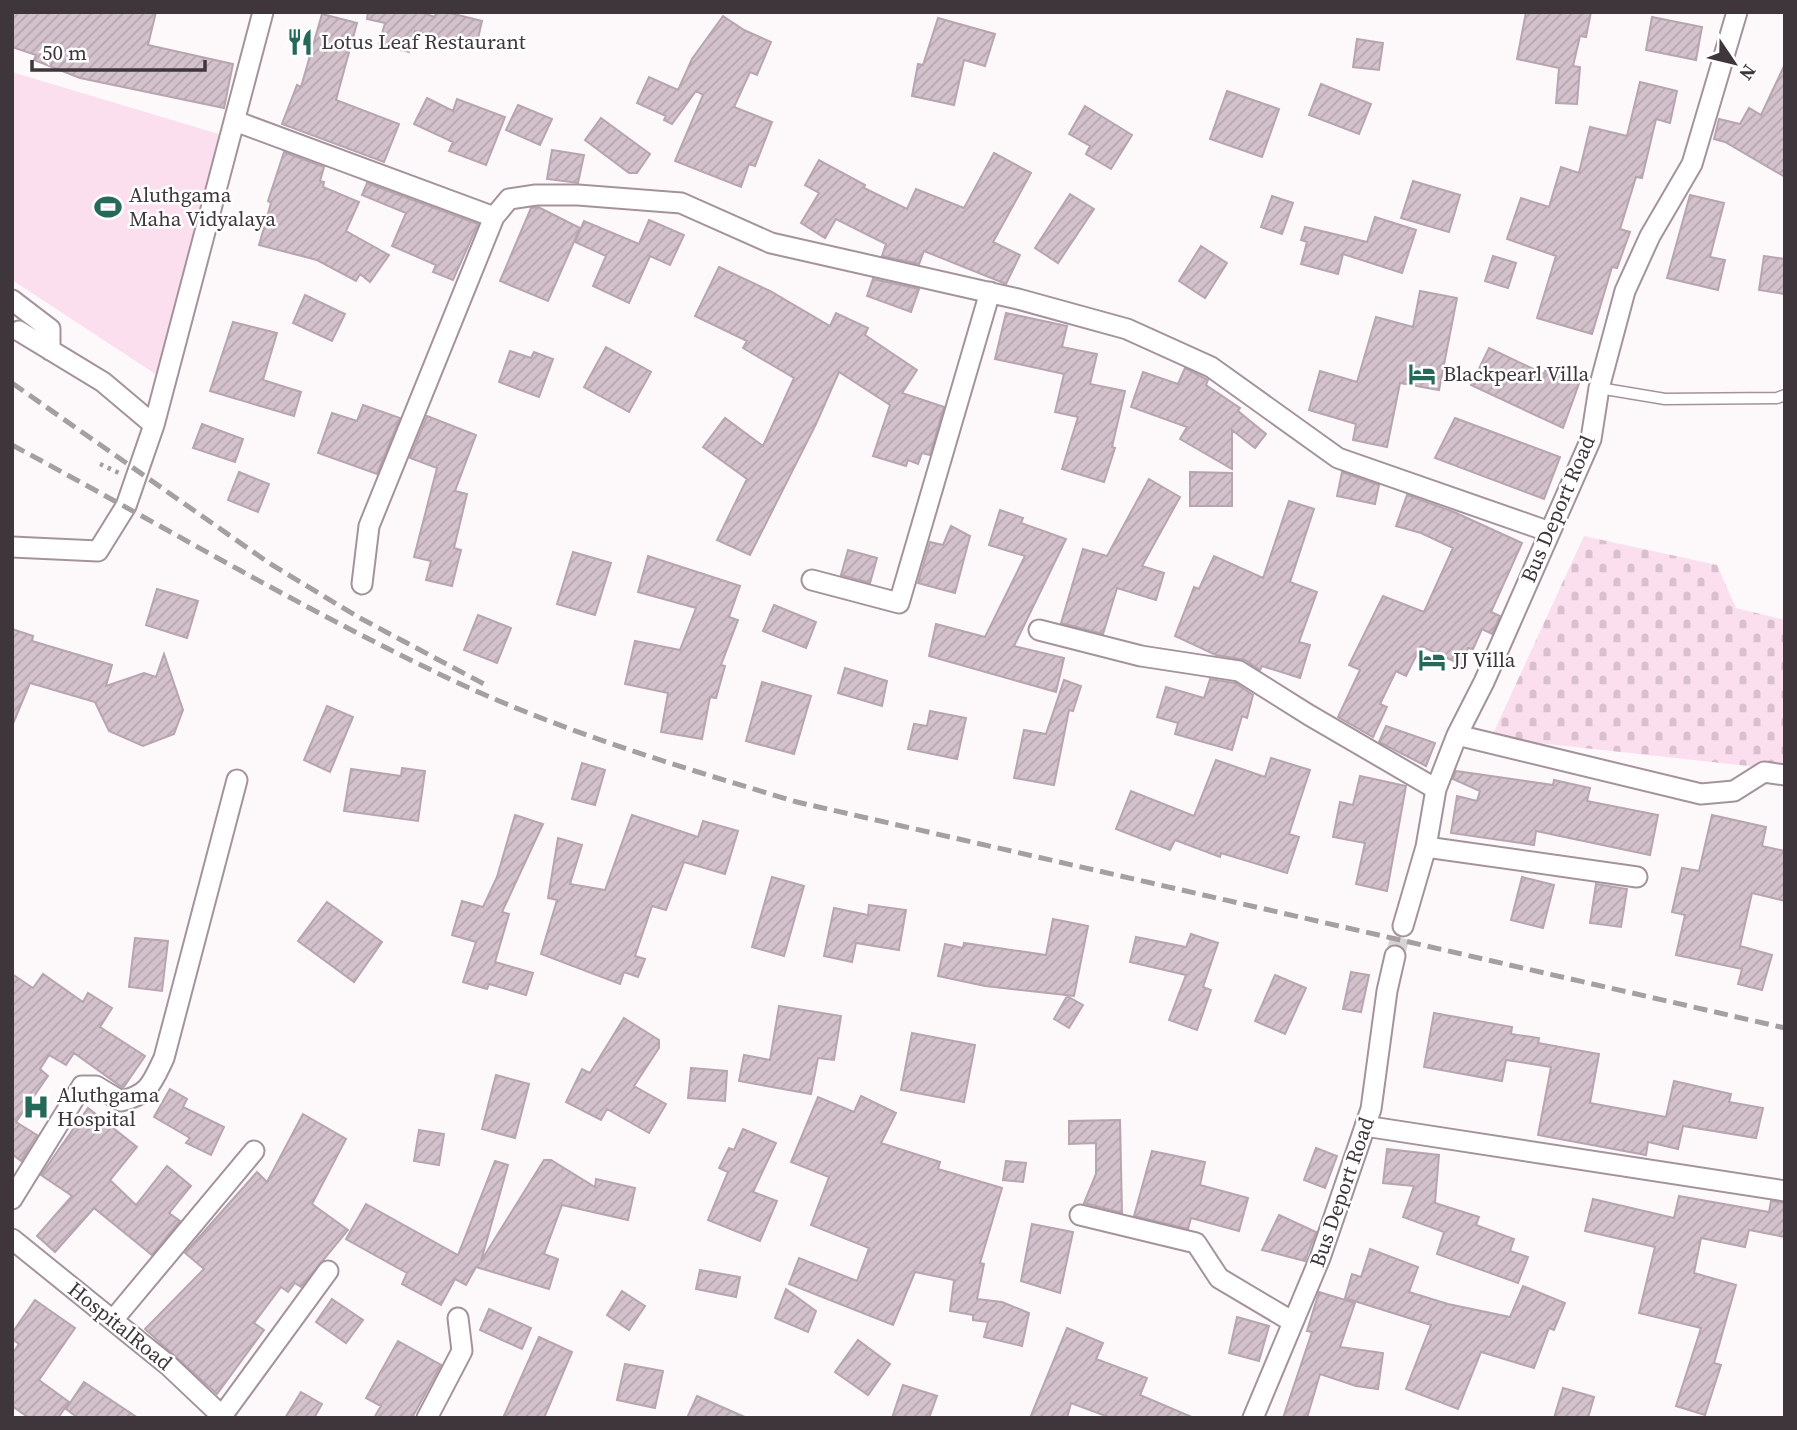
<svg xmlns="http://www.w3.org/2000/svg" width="1797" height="1430" font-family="'Source Serif 4',serif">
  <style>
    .green { fill: #fcdfef }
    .cemetery { fill: url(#cemetery-stones) }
    .building { fill: url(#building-hatch); stroke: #b7a5af; stroke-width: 2 }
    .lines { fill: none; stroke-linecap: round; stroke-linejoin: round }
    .minor-tunnel { stroke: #d7d2d4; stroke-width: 19; stroke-dasharray: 19 10; stroke-linecap: butt }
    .service-casing { stroke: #a4939c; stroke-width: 13 }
    .minor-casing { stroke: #a4939c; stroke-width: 23 }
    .path { stroke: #a49ea1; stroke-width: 4.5; stroke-dasharray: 3.5 5; stroke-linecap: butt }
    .service { stroke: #fff; stroke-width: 10 }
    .minor { stroke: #fff; stroke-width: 19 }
    .rail { stroke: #a59fa2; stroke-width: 5; stroke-dasharray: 14 7; stroke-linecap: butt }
    .labels { text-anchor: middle; stroke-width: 5; stroke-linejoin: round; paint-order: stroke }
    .poi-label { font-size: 21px; fill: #3e363a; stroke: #fff; text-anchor: start }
    .street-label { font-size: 21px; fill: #3e363a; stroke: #fff }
  </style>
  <defs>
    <pattern id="cemetery-stones" width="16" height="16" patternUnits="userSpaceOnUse" patternTransform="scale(1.75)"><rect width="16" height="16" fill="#fcdfef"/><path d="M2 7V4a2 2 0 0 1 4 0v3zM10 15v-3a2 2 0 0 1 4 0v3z" fill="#d9c0ce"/></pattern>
    <pattern id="building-hatch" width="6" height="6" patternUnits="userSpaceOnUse" patternTransform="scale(1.75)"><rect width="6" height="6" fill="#d3c1cb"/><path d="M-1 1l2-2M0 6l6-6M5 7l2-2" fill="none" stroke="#b6a6af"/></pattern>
  </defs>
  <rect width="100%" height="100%" fill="#fdf9fb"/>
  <!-- green -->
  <path class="green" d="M12,72l210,63 -62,242 -148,-97z"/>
  <!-- cemetery -->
  <path class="cemetery" d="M1584,536l133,29 19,43 49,12v150l-294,-32z"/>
  <!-- building -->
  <path class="building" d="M12,12h144l-8,33 85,19 -9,44 -144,-30 -46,-18 2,-5 -24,-8z
    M368,12h52l15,5 1,-5h10l36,9 -6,26 -61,-16 -6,21 -30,-8 6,-21 -18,-4z
    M1526,12h65l-5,25 -6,-1 -7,30 7,1 -3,37 -21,-1 3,-35 -42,-9z
    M322,14l35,9 -21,77 63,24 -15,38 -102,-38 15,-39 4,2z
    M723,16l21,14 27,12 -14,33 -7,-3 -16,35 38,15 -17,44 -6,-2 -8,23 -66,-26 28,-66 -7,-4 -24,33 -8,-4 2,-4 -29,-13 12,-26 29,13 14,-31z
    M1652,17l50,10 -6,33 -50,-10z
    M938,18l57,16 -10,32 -21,-6 -10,45 -42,-9 6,-32 5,1z
    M1357,39l26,4 -4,27 -26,-3z
    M1785,64v113l-60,-35 -11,-3 5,-20 21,5 9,-16 12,7z
    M1640,82l37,9 -7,32 -14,-4 -14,59 -6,-1 -16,52 10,3 -13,36 -5,-1 -20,67 -55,-16 19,-62 -49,-17 14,-41 28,9 12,-40 18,6 11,-46 37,9z
    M1321,84l50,20 -12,30 -50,-19z
    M1227,91l52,18 -17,48 -52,-18z
    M427,98l26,13 4,-12 48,18 -19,48 -37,-14 4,-9 -39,-18z
    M518,105l34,14 -12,26 -34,-15z
    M1085,106l47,29 -21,34 -25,-15 4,-8 -21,-12z
    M601,118l49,36 -13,19h-8l-44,-33z
    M552,150l32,5 -6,28 -31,-4z
    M284,152l40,15 -4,14 4,1 -1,5 36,15 -13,29 43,24 -19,27 -10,-8 -4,7 -39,-21 -58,-15 12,-42 -3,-2z
    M994,153l37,20 -38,69 27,13 -14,29 -82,-33 -5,13 -37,-8 4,-12 -50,-25 -11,19 -24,-15 18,-30 -14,-8 14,-25 46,25 -1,3 43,21 9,-20 48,19z
    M1413,181l47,14 -11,37 -48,-14z
    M367,183l111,41 -25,56 -20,-8 3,-7 -44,-19 14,-33 -44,-18z
    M1070,194l24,15 -36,54 -23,-15z
    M1690,195l34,8 -14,54 15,3 -7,30 -51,-12z
    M1272,196l21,7 -11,31 -21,-7z
    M538,207l42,21 -32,73 -48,-20 31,-73z
    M1375,217l41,13 -14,43 -59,-19 -5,20 -37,-10 6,-22 -6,-2 4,-13 62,15z
    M649,220l35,15 -14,30 -20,-9 -21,47 -36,-17 13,-30 -31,-14 9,-21 55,23z
    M1201,246l26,17 -22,35 -26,-17z
    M1493,256l23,7 -8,25 -23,-7z
    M1764,256l21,3v35l-26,-4z
    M719,267l51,24 60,35 6,-13 32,15 -3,7 52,35 -15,23 42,14 -14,48 -8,-2 -4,11 -10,-4 -2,6 -33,-10 17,-51 -51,-33 -23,52 -66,131 -33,-15 30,-61 -44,-32 22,-29 38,28 31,-68 -51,-30 4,-7 -52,-25z
    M873,279l46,10 -8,23 -44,-16z
    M1420,291l37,7 -18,92 -39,-7 -13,64 -34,-7 3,-16 -47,-14 11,-39 37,11 19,-65 37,10z
    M305,295l40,19 -13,27 -39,-18z
    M1006,313l61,13 -5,21 35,7 -7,30 35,7 -13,56 3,1 -11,34 -42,-13 16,-52 -23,-5 9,-38 -69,-15z
    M233,322l44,11 -14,47 38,12 -7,24 -84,-25z
    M606,347l45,25 -22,40 -45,-25z
    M1489,348l55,26 3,-8 34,12 -18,50 -92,-43z
    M510,351l21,7 3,-6 19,7 -14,38 -40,-15z
    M1185,368l23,12 -2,5 34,23 -2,3 28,23 -11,14 -23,-18v39l-52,-30 7,-12 -56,-20 12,-35 35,12z
    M363,405l37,13 -23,56 -59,-21 14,-40 25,8z
    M427,416l49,19 -21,56 12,3 -13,54 7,2 -9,36 -26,-6 5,-19 -17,-4 23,-89 -27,-10z
    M1455,418l105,39 -16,42 -109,-41z
    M202,424l41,15 -8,23 -42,-14z
    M239,472l30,12 -11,28 -30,-12z
    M1190,472l42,1v33h-42z
    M1342,472l37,13 -4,19 -38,-8z
    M1149,479l31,18 -38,69 22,7 -8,27 -39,-12 -14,46 -42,-11 22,-74 24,7z
    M1407,495l47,17 68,31 -31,69 9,4 -8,18 -10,-5 -9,20 -5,-1 -6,17 -41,-19 -15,30 -10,-5 -16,33 7,3 -14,30 -35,-20 22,-47 -11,-5 34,-69 41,16 29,-64 -32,-15 -25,-7z
    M1289,501l25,8 -24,73 27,10 -18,50 11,3 -10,33 -38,-12 -2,4 -15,-10 -29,-5 -41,-19 19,-49 5,2 15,-33 49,22z
    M1000,510l23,8 -2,5 45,16 -52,107 50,12 -8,34 -127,-36 7,-32 49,13 40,-81 -36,-11z
    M951,526l19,10 -15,57 -37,-10 12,-41 13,3z
    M848,550l29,8 -7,25 -29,-8z
    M573,552l38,11 -16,52 -38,-11z
    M648,556l92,30 -11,31 9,3 -17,45 4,1 -9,32 -6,-1 -8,42 -41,-7 7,-39 -43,-9 10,-43 45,9 16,-42 -58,-16z
    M157,589l41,12 -11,37 -41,-13z
    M774,605l42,17 -10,26 -43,-17z
    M478,615l33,13 -14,35 -33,-13z
    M12,629l21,7 -1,5 80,24 -6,21 38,-13 12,4 8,-23 19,56 -9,24 -31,12 -34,-15 -14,-29 -65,-19 -18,43z
    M845,668l42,13 -5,25 -44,-13z
    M1210,679l25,4 18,12 -6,23 -5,-2 -10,34 -57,-16 3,-11 -21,-6 9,-30 38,11z
    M1064,680l17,6 -8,25 -4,-1 -15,75 -40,-7 10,-48 22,4z
    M762,682l49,14 -17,58 -48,-13z
    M327,706l26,11 -23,55 -26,-12z
    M930,711l36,7 -9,41 -49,-10 6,-25 13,2z
    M1386,726l49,17 -9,23 -47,-24z
    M1271,758l39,12 -21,64 10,3 -12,36 -66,-20 -1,4 -45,-17 -5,10 -54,-21 15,-38 63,25 22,-56 49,17z
    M582,763l23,7 -10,35 -23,-6z
    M402,768l23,3 -7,50 -74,-10 7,-42 50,7z
    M1456,771l97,14 1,-5 36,8 -3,13 71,14 -8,40 -114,-24 -2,14 -83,-12 6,-37 20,5 3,-10 -27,-12z
    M1360,776l46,10 -19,105 -31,-7 9,-41 -32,-6 7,-35 13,3z
    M515,815l28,9 -41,88 7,2 -14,48 38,11 -7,22 -37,-11 -2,5 -24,-7 13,-40 -24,-7 10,-34 21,6 14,-30z
    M632,815l66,22 5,-16 35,10 -13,43 -41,-12 -18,48 -14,-4 -17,50 10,3 -7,18 -14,-5 -4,12 -79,-30 16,-54 -9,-2 10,-60 24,7 -12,39 35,6z
    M1712,815l54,12 -4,19 23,5v50l-33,-8 -12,53 32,9 -10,35 -24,-6 4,-15 -66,-14 9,-40 -13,-3 10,-44 17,3z
    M772,877l32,9 -20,70 -32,-9z
    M1522,877l32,8 -11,43 -32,-8z
    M1596,884l31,5 -6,38 -31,-4z
    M327,902l55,40 -28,40 -56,-41z
    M869,905l37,5 -7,40 -43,-7 -4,19 -28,-6 10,-48 34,7z
    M1053,919l35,7 -14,70 -89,-10 -47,-10 7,-32 18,4 1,-5 82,12z
    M1191,934l27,9 -15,44 8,3 -14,40 -28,-10 17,-45 -56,-13 6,-25 50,10z
    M135,938l33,3 -6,50 -33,-4z
    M1351,972l18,3 -8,37 -18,-3z
    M12,974l21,14 10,-14 40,28 5,-9 24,15 -12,19 45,29 -22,32 -49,-35 -8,12 -17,-10 -9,14 8,7 -32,46 21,13 -16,26 -9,-7z
    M1275,975l31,13 -21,46 -30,-13z
    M1067,996l16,9 -14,23 -15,-9z
    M779,1006l62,10 -7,44 -16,-2 -7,36 -72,-13 5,-26 26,5z
    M1434,1013l78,14 -1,7 28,4 -1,5 61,11 -9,49 76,14 8,-36 57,13 -2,8 34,6 -7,30 -73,-12 -5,23 -30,-7 -2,13 -108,-20 13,-68 -45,-7 -4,21 -78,-14z
    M624,1018l35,22v8l-25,38 32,18 -17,29 -42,-24 -6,11 -35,-18 16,-33 8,4z
    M912,1033l63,12 -11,57 -63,-12z
    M691,1068l36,3 -2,30 -37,-3z
    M496,1075l33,9 -14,54 -33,-9z
    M170,1089l17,10 -4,8 41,20 -13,28 -25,-12 4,-5 -36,-21z
    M861,1096l35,17 -15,30 59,19 -2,7 64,19 -22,75 4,1 -7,35 25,3 27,11 -7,33 -38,-9 4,-15 -15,-2v-5l-23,-4 4,-31 -39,-8 -22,53 -104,-41 10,-26 58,23 12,-33 -58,-23 18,-48 -38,-15 27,-65 36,15z
    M88,1108l49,39 -27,33 26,25 31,-39 24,20 -22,27 11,8 -28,34 -58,-47 -39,44 -18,-16 35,-40 -31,-21z
    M303,1114l43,25 -34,65 36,26 -47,57 -6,-4 -7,9 -7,-5 -27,36 10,7 -47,64 -72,-65 59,-60 -19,-16 72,-81 10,10z
    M1120,1120l2,93 -38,-10 12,-29v-31l-27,1v-23z
    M743,1129l33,14 -23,49 24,9 -17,40 -52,-21 20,-48 -9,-4 10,-20 5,2z
    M419,1130l25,4 -5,31 -25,-4z
    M1316,1148l21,8 -12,32 -21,-8z
    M1387,1149l52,6 -4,48 44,14 -3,8 38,14 -4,12 18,6 -10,26 -81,-29 7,-22 -41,-15 11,-31 -31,-3z
    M1152,1151l53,11 -5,23 48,13 -9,33 -48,-13 -3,11 -54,-13z
    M544,1160h7l44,27 1,-8 39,9 -7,32 -66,-15 -18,49 14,5 -9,30 -73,-22 -10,18 -11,-6 -14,26 -39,-21 5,-11 -61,-34 20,-35 92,51 37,-94 13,4 -27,96z
    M1006,1161l20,2 -3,19 -20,-2z
    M1679,1196l90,16 2,-11 14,2v34l-36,-7 -4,17 -44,-9 -7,35 42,12 -22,78 7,2 -16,50 -29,-9 25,-78 -62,-15 16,-66 -70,-16 8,-32 81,19z
    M1279,1215l37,17 -11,29 -43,-11z
    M1032,1224l41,8 -13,61 -39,-12z
    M1370,1249l48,18 -9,25 39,12 62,13 13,-31 42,17 -11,27 -5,-2 -15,40 -53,-16 -23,57 -52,-20 25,-64 -86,-27 7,-24 9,3z
    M700,1270l40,7 -4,20 -40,-8z
    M786,1289l30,22 -8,21 -33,-14z
    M622,1291l23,15 -16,24 -22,-15z
    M1319,1292l36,11 -15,44 43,6 -5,36 -22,-3 -36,-12 -13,44h-24l29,-86 -5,-1z
    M332,1299l31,21 -17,23 -30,-21z
    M35,1300l40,28 -36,52 30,22 -11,16h-29l-17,-12v-52l7,-10 -7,-5v-6z
    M489,1309l42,19 -9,21 -42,-19z
    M1237,1317l32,9 -10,35 -30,-8z
    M1067,1328l36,15 -7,16 51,19 -7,17 54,23h-83l-40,-15 -4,15h-37z
    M539,1337l33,15 -28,66h-41z
    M858,1340l32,24 -22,31 -33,-23z
    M398,1341l43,24 -29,53h-38l7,-12 -15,-8z
    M625,1364l38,7 -8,37 -38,-8z
    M84,1382l54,36h-60l-12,-9z
    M903,1385l34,11 -8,22h-37z
    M1563,1388l31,9 -6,21h-34z
    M301,1392l21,12 -8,14h-29z
    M697,1396l50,22h-60z"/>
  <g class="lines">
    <!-- minor-tunnel -->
    <path class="minor-tunnel" d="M1395,956l8,-30"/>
    <defs>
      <path id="service" d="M1599,388l66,11 112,-1 8,-3"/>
      <path id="minor" d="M235,121l259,96
        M12,300l38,29v21
        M19,331l84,51 51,43
        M12,547l86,4 28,-45 28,-81 109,-413
        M812,580l87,23 91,-311
        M362,584l7,-58 125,-309 15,-18 27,-4h42l103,8 90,40 247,56 109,30 84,38 127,91 212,74
        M1039,630l102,26 98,15 70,44 127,74
        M1457,735l244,59 33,-3 30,-19 21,3
        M1426,847l211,30
        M1403,926l23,-79 10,-58 21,-54 27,-53 107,-243 8,-51 26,-97 25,-55 42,-72 45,-152
        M1365,1126l420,65
        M12,1199l70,-113h14l25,15c28,-6 31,-18 43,-43l73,-278
        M1080,1215l116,28 23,35 74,44
        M12,1239l156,126 56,53
        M113,1320l141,-169
        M222,1416l106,-145
        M427,1418l35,-67 -4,-33
        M1253,1418l67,-160 51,-149 16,-118 8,-35"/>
    </defs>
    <!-- service casing -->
    <use href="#service" class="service-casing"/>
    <!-- minor casing -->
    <use href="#minor" class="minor-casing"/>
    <!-- path -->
    <path class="path" d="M100,464l19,9"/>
    <!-- service -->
    <use href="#service" class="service"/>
    <!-- minor -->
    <use href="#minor" class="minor"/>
    <!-- rail -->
    <path class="rail" d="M12,383l257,180 89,54 126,67
      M12,445c146,78 290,164 440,235 111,52 228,87 345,122l988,226"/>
  </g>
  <!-- icons -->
  <defs>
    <symbol id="restaurant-bare" viewBox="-9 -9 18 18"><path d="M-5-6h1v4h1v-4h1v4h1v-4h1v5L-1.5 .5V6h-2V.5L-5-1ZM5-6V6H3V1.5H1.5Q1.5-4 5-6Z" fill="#25695a" stroke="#fff" stroke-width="2.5" paint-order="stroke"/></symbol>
    <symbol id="stadium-bare" viewBox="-9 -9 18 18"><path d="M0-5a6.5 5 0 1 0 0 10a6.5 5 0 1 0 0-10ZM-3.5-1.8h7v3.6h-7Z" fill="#25695a" stroke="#fff" stroke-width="2.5" paint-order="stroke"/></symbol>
    <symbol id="hotel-bare" viewBox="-9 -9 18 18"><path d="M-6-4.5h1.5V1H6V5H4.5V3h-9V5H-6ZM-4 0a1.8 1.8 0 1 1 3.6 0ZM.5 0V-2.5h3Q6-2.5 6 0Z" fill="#25695a" stroke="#fff" stroke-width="2.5" paint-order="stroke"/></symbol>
    <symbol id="hospital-bare" viewBox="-9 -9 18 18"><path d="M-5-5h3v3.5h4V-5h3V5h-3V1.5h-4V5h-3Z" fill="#25695a" stroke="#fff" stroke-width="2.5" paint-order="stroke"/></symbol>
  </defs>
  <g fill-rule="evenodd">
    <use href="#restaurant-bare" x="281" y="23" width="38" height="38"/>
    <use href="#stadium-bare" x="89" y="188" width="38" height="38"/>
    <use href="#hotel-bare" x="1403" y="355" width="38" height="38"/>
    <use href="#hotel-bare" x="1413" y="641" width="38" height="38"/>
    <use href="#hospital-bare" x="17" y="1088" width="38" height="38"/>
  </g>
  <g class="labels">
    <!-- poi labels -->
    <g class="poi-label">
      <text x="321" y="49">Lotus Leaf Restaurant</text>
      <text x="129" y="202">Aluthgama<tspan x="129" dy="24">Maha Vidyalaya</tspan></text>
      <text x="1443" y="381">Blackpearl Villa</text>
      <text x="1453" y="667">JJ Villa</text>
      <text x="57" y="1102">Aluthgama<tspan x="57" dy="24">Hospital</tspan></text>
    </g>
    <!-- street labels -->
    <g class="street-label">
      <text transform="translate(1558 509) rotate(-67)" y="7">Bus Deport Road</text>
      <text transform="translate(1342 1192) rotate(-71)" y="7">Bus Deport Road</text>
      <text transform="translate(120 1326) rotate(39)" y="7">HospitalRoad</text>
    </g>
  </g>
  <!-- border -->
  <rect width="1797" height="1430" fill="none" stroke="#3e363a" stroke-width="28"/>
  <!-- north arrow -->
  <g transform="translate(1734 63) rotate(125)" stroke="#ffffff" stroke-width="5" paint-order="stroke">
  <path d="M0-5L12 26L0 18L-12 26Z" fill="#3e363a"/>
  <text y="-10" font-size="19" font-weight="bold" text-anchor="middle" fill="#3e363a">N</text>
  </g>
  <!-- scale -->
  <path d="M32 60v10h173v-10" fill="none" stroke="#3e363a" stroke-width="3.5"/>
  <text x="42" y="60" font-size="21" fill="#3e363a" stroke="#ffffff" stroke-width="5" paint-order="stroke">50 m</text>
</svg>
